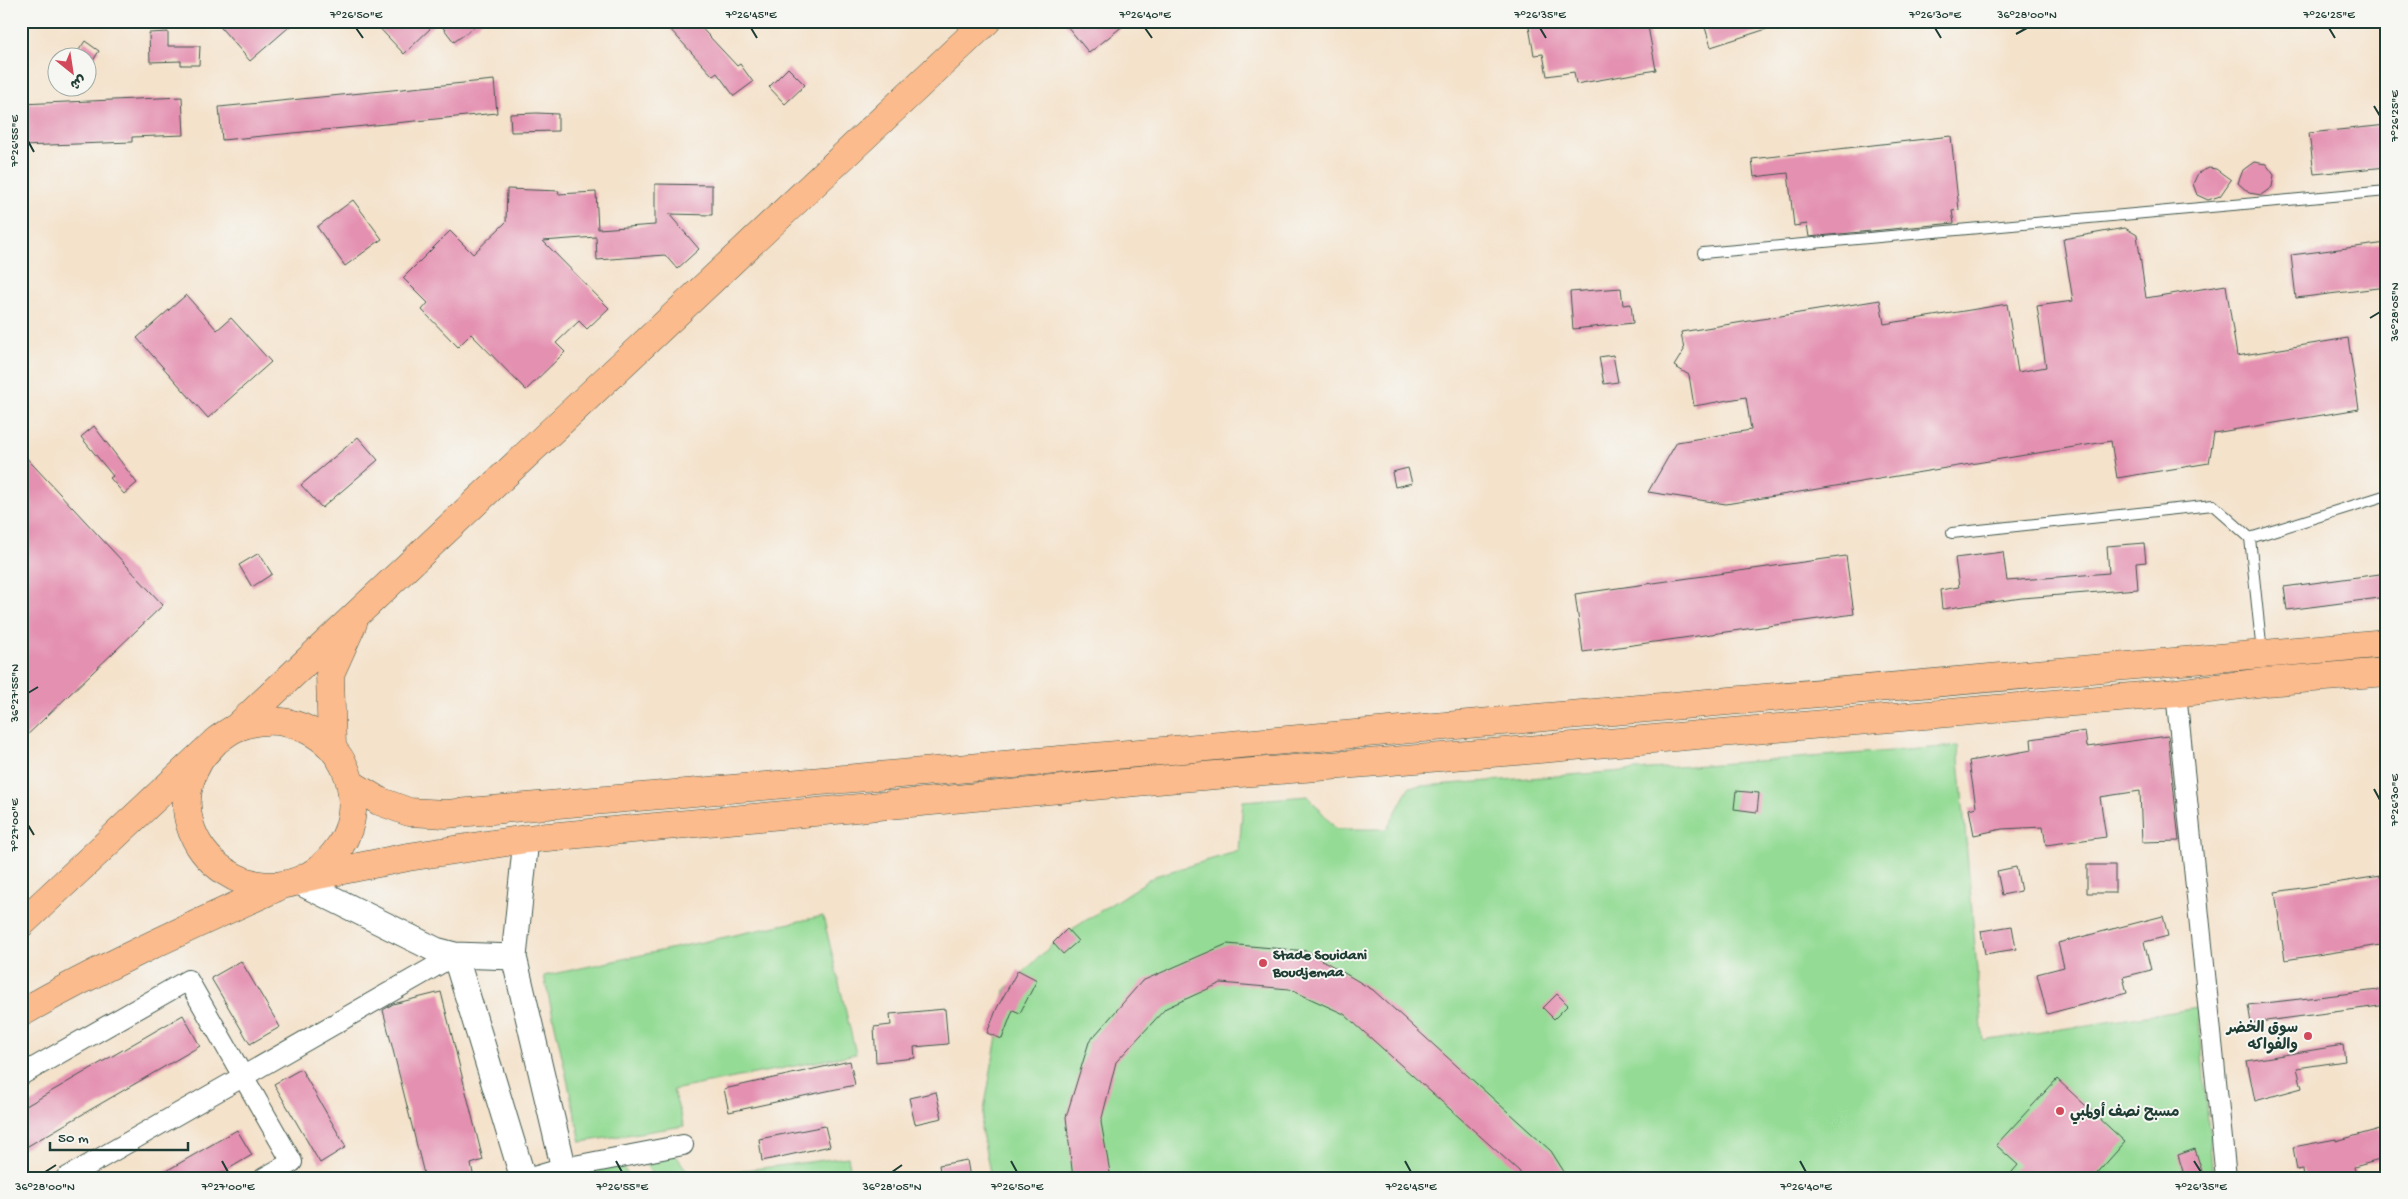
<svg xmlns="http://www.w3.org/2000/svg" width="2408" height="1199" font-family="'Gochi Hand','Playpen Sans Arabic',sans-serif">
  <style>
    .green { fill: #94db95; stroke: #5a8c64 }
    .building { fill: #e490b0 }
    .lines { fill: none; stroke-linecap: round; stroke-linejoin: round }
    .service-casing { stroke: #3f564b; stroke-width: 12 }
    .minor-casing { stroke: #3f564b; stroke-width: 22 }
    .tertiary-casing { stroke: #3f564b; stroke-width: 27 }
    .primary-casing { stroke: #3f564b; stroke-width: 29 }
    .trunk-casing { stroke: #3f564b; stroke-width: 29 }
    .service { stroke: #fff; stroke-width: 10 }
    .minor { stroke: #fff; stroke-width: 20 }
    .tertiary { stroke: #fff; stroke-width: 25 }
    .primary { stroke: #fbbb8d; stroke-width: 28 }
    .trunk { stroke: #fbbb8d; stroke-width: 28 }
    .ticks { fill: none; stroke: #1f3d34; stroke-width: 2 }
    .poi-dot { fill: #d1495b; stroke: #f6f6f2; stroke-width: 2 }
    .labels { text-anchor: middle; stroke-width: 4; stroke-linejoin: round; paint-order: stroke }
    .poi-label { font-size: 15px; font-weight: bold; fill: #1f3d34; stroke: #f6f6f2; text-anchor: start }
    .neatline { fill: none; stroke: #1f3d34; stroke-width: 2 }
    .ticks-label { font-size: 12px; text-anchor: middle; fill: #1f3d34 }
  </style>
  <rect width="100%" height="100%" fill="#f6f6f2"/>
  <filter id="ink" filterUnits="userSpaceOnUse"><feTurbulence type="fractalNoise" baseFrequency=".02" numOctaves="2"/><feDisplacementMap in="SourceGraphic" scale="10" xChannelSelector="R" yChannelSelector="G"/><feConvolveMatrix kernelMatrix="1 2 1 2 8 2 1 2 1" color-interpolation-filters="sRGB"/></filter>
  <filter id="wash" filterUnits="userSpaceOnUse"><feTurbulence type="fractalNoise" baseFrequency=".0096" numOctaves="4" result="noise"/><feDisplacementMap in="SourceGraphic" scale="20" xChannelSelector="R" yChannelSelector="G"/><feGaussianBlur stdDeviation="1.12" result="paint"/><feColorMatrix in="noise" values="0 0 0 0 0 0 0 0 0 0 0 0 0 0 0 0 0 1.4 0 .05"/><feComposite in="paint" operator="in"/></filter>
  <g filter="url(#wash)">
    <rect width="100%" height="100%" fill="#f4e2cb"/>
    <!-- green -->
    <path class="green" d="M1958,746l25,295 215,-33 15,170h-1222l-10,-50 24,-138 55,-53 95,-61 84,-25 4,-50 65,-5 28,33h51l22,-42z
      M823,916l33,138 -183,36 11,36 -103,16 -37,-166z
      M675,1154l17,24h-36l-10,-14z
      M848,1157l4,21h-136l-2,-4z
      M618,1161l13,17h-39l-4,-12z"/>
    <g id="blocks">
      <!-- building -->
      <path class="building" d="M215,21h81l-46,40z
        M373,21h110l-29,21 -16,-21 -34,33z
        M676,21h19l42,45 3,-2 13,18 -19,14 -17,-23 -4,3 -44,-48z
        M1063,21h66l-40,32z
        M1528,21h119l9,49 -80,14 -2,-12 -27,4 -4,-22 -9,1z
        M1703,21h78l1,3 -71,23z
        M168,32v14h32l-1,19h-18v-4l-31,1 -1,-29z
        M85,41l14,10 -8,13 -3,-3v-3l-9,-2v-6z
        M788,68l17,17 -20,19 -16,-17z
        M494,80l3,33 -275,27 -3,-33z
        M182,97l2,38 -52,2v5l-111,4v-42z
        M537,113l21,1v17l-47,1 -1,-18z
        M2387,125v42l-73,7 -5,-41z
        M1951,136l8,74 -7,1 2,12 -145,14 -2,-13 -13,2 -6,-53 -34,4 -2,-18z
        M2254,162l12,2 8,11 -2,12 -11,8 -12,-2 -11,-10 5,-13z
        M2209,168l7,1 15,11 -11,16 -12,4 -11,-5 -4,-11 5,-11z
        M655,184l57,1v30l-43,-1 30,35 -22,20 -12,-14 -68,5 -1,-23 -53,4 66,67 -22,21 -8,-8 -23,22 9,9 -39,38 -55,-56 -13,13 -36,-37 6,-7 -25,-25 47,-47 23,23 33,-32 1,-33 52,2 -1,3 38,-2 2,37 57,-4z
        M353,200l29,39 -37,27 -28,-39z
        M2125,228l12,7 9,63 80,-13 11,71 111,-18 11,71 -145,24 -5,30 -92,15 -6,-37 -385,63 -78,-12 29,-50 74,-12 -5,-33 -52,9 -5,-31 -15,-9 10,-16 -3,-18 199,-32 4,24 123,-20 11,68 28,-5 -9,-61 36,-5 -10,-62z
        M2387,243v44l-91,11 -5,-43z
        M1621,288l2,17 8,-1 2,19 -60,6 -3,-37z
        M186,295l31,35 14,-12 40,44 -63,56 -71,-80z
        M1613,355l5,27 -14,2 -5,-27z
        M94,426l43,57 -13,11 -14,-16 3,-2 -32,-39z
        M358,437l20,23 -56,48 -21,-23z
        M21,452l142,153 -142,136z
        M1408,468l4,15 -17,4 -3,-15z
        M2144,543l2,19 -10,1 2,26 -116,9 -80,11 -2,-19 19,-3 -4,-29 48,-6 4,29 102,-8 -2,-27z
        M259,553l13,21 -20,13 -13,-22z
        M1846,556l8,58 -271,38 -8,-58z
        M2387,573v24l-100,13 -3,-23z
        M2085,731l2,16 81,-11 11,105 -37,1 -2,-51 -40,6 6,40 -60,8 -3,-18 -41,2 -28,6 -5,-26 7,-2 -7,-46 63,-11 -1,-11z
        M1736,791l23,2 -2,19 -23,-3z
        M2087,865h28v28h-28z
        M2016,867l5,24 -19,4 -5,-24z
        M2387,875v69l-102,16 -10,-68z
        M2163,916l5,20 -24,6 7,28 -28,7 4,16 -80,21 -10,-40 27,-7 -6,-24z
        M2012,926l4,23 -31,5 -4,-23z
        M1067,929l11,12 -15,13 -10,-11z
        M1227,944l80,7 66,39 178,161 17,27h-45l-4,-7 -175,-157 -55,-25 -68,-6 -55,25 -50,54 -15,60 10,56h-38l-7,-61 23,-75 53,-61z
        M241,961l39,66 -30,17 -39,-66z
        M1018,970l19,10 -17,33 -7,-3 -11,29 -15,-6 10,-25z
        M2387,989v16l-136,18 -3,-18z
        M441,992l42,168 -12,4 3,14h-49l-42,-168 10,-6z
        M1557,994l11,11 -14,14 -11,-11z
        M945,1009l3,35 -34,3 1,11 -39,4 -2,-35 17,-2 -1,-11z
        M183,1015l17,31 -179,104v-41z
        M2343,1045l2,16 -48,7 5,20 -47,13 -8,-40z
        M850,1061l5,24 -126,27 -5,-23z
        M301,1069l45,78 -26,16 -46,-79z
        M2057,1079l68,63 -32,36h-86l11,-13 -22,-20z
        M936,1092l6,26 -27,6 -6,-26z
        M825,1126l5,20 -68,15 -3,-22z
        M2380,1129l7,29 -33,9 2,8 -17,3h-35l-1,-9 -6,1 -4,-23 43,-8v2z
        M237,1130l15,25 -39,23h-59z
        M2195,1149l9,29h-19l-7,-23z
        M967,1160l3,18h-29l-2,-13z"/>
    </g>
  </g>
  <g filter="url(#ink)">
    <use href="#blocks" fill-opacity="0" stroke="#3f564b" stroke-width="1"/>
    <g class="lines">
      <defs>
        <path id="service" d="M1703,253l684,-62
          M1952,533l261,-28 37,33
          M2262,653l-12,-115 137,-43"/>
        <path id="minor" d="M2176,693l50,485
          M21,1075l167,-95 104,182 -28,16
          M66,1178l389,-223
          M530,1178l34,-10 119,-23"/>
        <path id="tertiary" d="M526,839l-12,118 52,221
          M297,881l139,69 19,5 59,2
          M455,955l68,223"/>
        <path id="primary" d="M237,727l750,-706
          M332,747l-2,-73 23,-51"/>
        <path id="trunk" d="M351,784l28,17 30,11 37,2 1941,-171
          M308,877l100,-20 118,-18 653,-61 337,-27 660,-58 89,-11 122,-10
          M21,924l195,-183c7,-5 14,-11 22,-14 42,-17 93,3 109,46 9,24 7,52 -7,73 -65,94 -193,3 -141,-85 4,-7 11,-13 17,-20
          M21,1013c84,-48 171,-87 259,-127"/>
      </defs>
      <!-- service casing -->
      <use href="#service" class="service-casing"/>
      <!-- minor casing -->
      <use href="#minor" class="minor-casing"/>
      <!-- tertiary casing -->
      <use href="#tertiary" class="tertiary-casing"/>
      <!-- primary casing -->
      <use href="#primary" class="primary-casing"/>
      <!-- trunk casing -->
      <use href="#trunk" class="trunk-casing"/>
      <!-- service -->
      <use href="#service" class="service"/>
      <!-- minor -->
      <use href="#minor" class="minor"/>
      <!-- tertiary -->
      <use href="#tertiary" class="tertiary"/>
      <!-- primary -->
      <use href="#primary" class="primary"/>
      <!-- trunk -->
      <use href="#trunk" class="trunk"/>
    </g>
  </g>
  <!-- ticks -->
  <path class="ticks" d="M356,28l7,10M751,28l6,10M1145,28l7,10M1540,28l6,10M1935,28l6,10M2329,28l6,10M2016,34l11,-6M2374,106l6,10M28,141l6,11M2370,318l10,-6M28,693l10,-6M2374,789l6,11M28,825l6,10M222,1161l6,11M616,1161l6,11M1011,1161l6,11M1405,1161l6,11M1800,1161l6,11M2194,1161l7,11M45,1172l11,-7M892,1172l10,-7"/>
  <!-- markers -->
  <g class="poi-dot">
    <circle cx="1263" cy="963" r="5"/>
    <circle cx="2308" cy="1036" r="5"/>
    <circle cx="2060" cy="1111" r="5"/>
  </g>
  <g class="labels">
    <!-- poi labels -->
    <g class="poi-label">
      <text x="1273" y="959">Stade Souidani<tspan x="1273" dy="17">Boudjemaa</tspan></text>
      <text x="2298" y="1032" text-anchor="end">سوق الخضر<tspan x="2298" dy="17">والفواكه</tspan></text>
      <text x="2070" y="1116">مسبح نصف أولمبي</text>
    </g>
  </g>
  <!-- margin -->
  <rect width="2408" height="1199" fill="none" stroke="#f6f6f2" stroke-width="55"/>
  <!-- north arrow -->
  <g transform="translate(72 72) rotate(150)"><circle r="24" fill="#f6f6f2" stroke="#a0aca6"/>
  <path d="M0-4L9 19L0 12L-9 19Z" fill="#d1495b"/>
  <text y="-8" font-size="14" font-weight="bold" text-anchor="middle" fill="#1f3d34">ش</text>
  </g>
  <!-- scale -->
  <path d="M50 1142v8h138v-8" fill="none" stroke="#1f3d34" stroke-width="2.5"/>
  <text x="58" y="1142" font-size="15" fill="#1f3d34" stroke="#f6f6f2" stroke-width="4" paint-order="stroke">50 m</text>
  <rect x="28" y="28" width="2352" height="1144" class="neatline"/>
  <g class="ticks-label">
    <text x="356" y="18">7°26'50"E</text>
    <text x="751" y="18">7°26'45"E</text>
    <text x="1145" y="18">7°26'40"E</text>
    <text x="1540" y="18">7°26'35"E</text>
    <text x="1935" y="18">7°26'30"E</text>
    <text x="2027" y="18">36°28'00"N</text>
    <text x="2329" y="18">7°26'25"E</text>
    <text transform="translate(2394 116) rotate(-90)" y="4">7°26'25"E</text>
    <text transform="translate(14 141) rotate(-90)" y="4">7°26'55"E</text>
    <text transform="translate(2394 312) rotate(-90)" y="4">36°28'05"N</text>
    <text transform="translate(14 693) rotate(-90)" y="4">36°27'55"N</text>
    <text transform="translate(2394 800) rotate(-90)" y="4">7°26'30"E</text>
    <text transform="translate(14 825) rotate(-90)" y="4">7°27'00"E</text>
    <text x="45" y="1190">36°28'00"N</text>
    <text x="228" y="1190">7°27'00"E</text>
    <text x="622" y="1190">7°26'55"E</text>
    <text x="892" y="1190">36°28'05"N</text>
    <text x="1017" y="1190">7°26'50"E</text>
    <text x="1411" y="1190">7°26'45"E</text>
    <text x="1806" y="1190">7°26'40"E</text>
    <text x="2201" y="1190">7°26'35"E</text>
  </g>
</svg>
